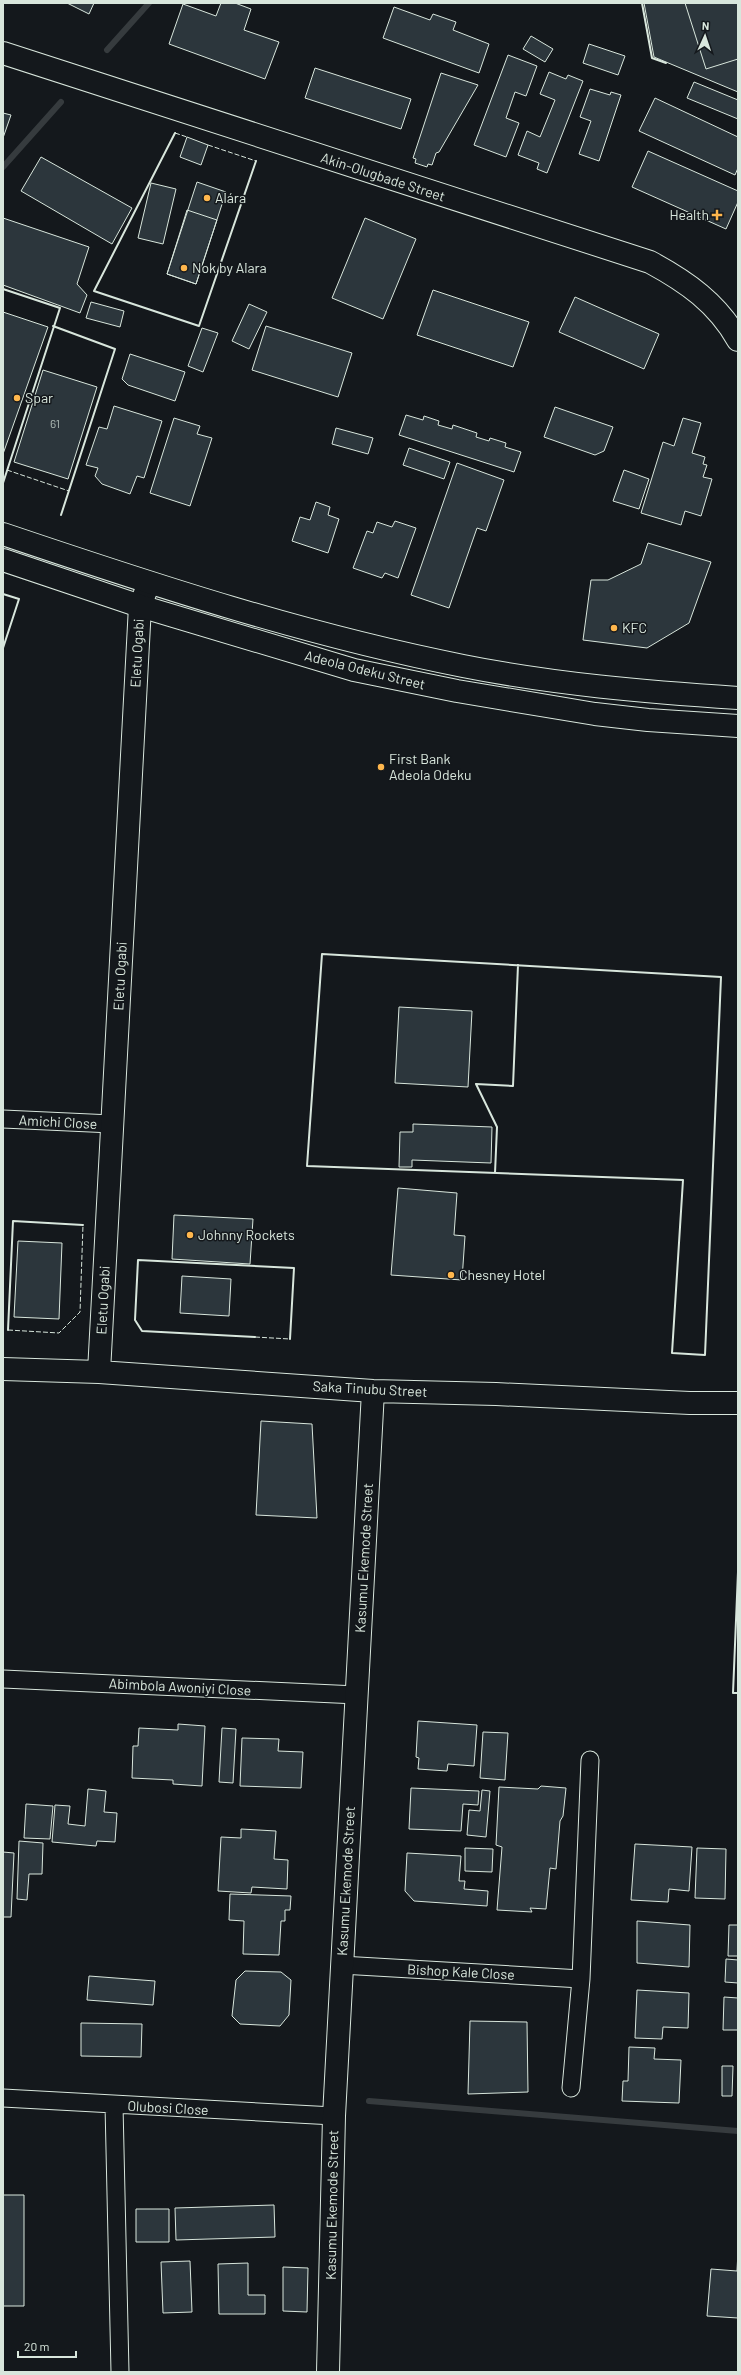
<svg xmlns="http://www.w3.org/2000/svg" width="741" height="2375" font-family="Barlow,sans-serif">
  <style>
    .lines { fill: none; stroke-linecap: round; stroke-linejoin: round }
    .stream { stroke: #363b3e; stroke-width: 6 }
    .building { fill: #2c363c; stroke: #d8e6dc }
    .minor-casing { stroke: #d8e6dc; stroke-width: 19 }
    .tertiary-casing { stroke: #d8e6dc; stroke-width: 24 }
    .secondary-casing { stroke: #d8e6dc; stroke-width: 24 }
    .minor { stroke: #14181c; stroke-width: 17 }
    .tertiary { stroke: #14181c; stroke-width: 22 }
    .secondary { stroke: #14181c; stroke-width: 22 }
    .fence { stroke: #d8e6dc; stroke-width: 1; stroke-dasharray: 5 2; stroke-linecap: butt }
    .wall { stroke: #d8e6dc; stroke-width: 2 }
    .poi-dot { fill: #ffb74d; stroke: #14181c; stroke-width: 1.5 }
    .labels { text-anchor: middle; stroke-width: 3; stroke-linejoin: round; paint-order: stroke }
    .number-label { font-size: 12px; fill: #adbab4 }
    .street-label { font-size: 14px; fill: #d8e6dc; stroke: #14181c }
    .poi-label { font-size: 14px; fill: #d8e6dc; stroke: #14181c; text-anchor: start }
  </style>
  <rect width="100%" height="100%" fill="#14181c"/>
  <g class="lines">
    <!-- stream -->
    <path class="stream" d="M107,50l42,-47
      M3,167l58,-65
      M369,2101l369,30"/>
  </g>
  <!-- building -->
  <path class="building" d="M67,3h27l-5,11z
    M221,3h14l16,6 -7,21 35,12 -14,37 -96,-35 14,-40 33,12z
    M644,3h94v89l-84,-35z
    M685,3h53v56l-32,10z
    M394,7l36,13 3,-6 23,8 -3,8 36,14 -10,29 -96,-35z
    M531,36l22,13 -8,13 -22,-13z
    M589,44l36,12 -7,19 -35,-12z
    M508,55l29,11 -11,30 -11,-4 -9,26 13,5 -13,34 -32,-12z
    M315,68l96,31 -10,30 -96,-31z
    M549,72l17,7 2,-4 15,6 -36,92 -10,-4 2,-6 -21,-8 9,-24 13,6 15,-37 -15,-6z
    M441,73l37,12 -39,67 -3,1 -4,12 -4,-1 -1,3 -12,-4 1,-4 -3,-1z
    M694,82l44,18v19l-51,-21z
    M590,89l20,6 1,-3 10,3 -22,66 -20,-7 12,-33 -11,-4z
    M655,98l83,39v31l-3,7 -96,-44z
    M3,113l8,2 -8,23z
    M187,137l21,8 -7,20 -21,-8z
    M648,151l90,40v11l-12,27 -94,-42z
    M41,157l91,51 -20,36 -91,-53z
    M197,182l29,10 -30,92 -29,-10z
    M151,183l25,6 -13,55 -25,-6z
    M187,210l30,10 -21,64 -29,-10z
    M3,218l86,29 -12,37 10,11 -7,18 -77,-28z
    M365,218l51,21 -33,80 -51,-21z
    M433,290l96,32 -16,45 -96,-32z
    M575,297l84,37 -15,35 -85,-37z
    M91,302l33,9 -4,16 -34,-9z
    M249,304l18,8 -18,37 -17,-8z
    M3,312l45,15 -45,127z
    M266,326l86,27 -14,44 -86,-27z
    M202,328l16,5 -15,39 -15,-6z
    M130,354l55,18 -10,29 -47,-16 -6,-6z
    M43,370l54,17 -29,92 -54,-17z
    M114,406l48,15 -18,57 -7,-2 -7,18 -28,-10 -7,-8 3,-8 -12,-3 13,-38 8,2z
    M555,407l58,20 -9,24 -9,4 -51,-18z
    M406,415l17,5 1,-4 15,5 -1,4 14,4 1,-4 24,8 -1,4 13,4 1,-3 16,5 -1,4 16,5 -7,20 -115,-37z
    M174,418l26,8 -3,8 15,4 -22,68 -40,-13z
    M683,418l18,5 -9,30 13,4 -2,7 4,1 -4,12 9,2 -11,37 -16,-5 -4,14 -40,-12 22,-71 11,4z
    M336,428l37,10 -5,16 -36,-10z
    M409,448l41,14 -6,17 -41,-14z
    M457,463l47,17 -18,51 -9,-3 -28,80 -38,-13z
    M624,470l25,9 -10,30 -26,-8z
    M316,502l14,5 -2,8 11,4 -11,34 -36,-12 8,-24 10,3z
    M395,521l21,7 -18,50 -13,-5 -3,5 -29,-10 14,-37 6,2 4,-11 15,5z
    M648,543l63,19 -22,61 -42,25 -64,-8 8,-60h17l33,-16z
    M399,1007l73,4 -4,76 -73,-4z
    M413,1124l79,3 -1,36 -79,-3v7h-13l1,-35h13z
    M398,1188l59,5 -3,42 11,1 -3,44 -71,-5z
    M174,1215l79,4 -3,45 -78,-5z
    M18,1241l44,2 -3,76 -45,-2z
    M182,1276l49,3 -2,37 -49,-3z
    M261,1421l51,3 5,94 -61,-3z
    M418,1721l59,4 -3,41 -26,-2 -1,7 -29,-2 1,-11 -3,-1z
    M178,1724l27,2 -3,60 -29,-2v-4l-41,-2 1,-32h5l1,-18 39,2z
    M222,1728l14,1 -3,54 -14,-1z
    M483,1732l25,1 -3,47 -25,-2z
    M242,1738l37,1 -1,12 25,1 -2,36 -61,-2z
    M541,1786l25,2 -3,28 -3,5 -4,48 -6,-1 -4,41 -16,-1 2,4 -35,-2 5,-63 -6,-2 3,-58 39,2z
    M411,1788l68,3 -1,14 -15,-1 -2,27 -52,-2z
    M88,1789l18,2 -2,21 13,1 -2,29 -18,-1 -1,5 -44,-4 3,-37 15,1 -2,18 17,2z
    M482,1790l8,1 -4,46 -19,-2 2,-25 11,1z
    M26,1804l27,2 -3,33 -26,-1z
    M241,1829l35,2 -2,28 14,1 -1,29 -35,-2 -1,6 -33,-2 3,-54 20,1z
    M19,1841l24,2 -1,31h-13l-2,26 -10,-1z
    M635,1844l57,3 -3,44 -20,-2 -1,13 -37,-2z
    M465,1848l28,1 -1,23 -27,-1z
    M697,1848l29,1 -1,50 -30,-1z
    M3,1852l11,1 -3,64h-8z
    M407,1853l54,3 -2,25h6l-1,8 24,2 -1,15 -73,-5 -9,-10z
    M230,1894l61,2 -1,14h-5v11h-4l-2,34 -36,-1 1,-33 -15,-1z
    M637,1921l53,4 -1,42 -52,-4z
    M729,1925h9v31h-10z
    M726,1959l12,1v23l-13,-1z
    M245,1971l36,1 10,8 -2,35 -9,11 -40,-2 -8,-8 4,-36z
    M89,1976l66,5 -2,24 -66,-5z
    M637,1990l52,3 -1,35 -25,-1 -1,12 -27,-1z
    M724,1997l14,1v32h-15z
    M470,2021l57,1 1,70 -60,2z
    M81,2023l61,1 -1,33 -60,-1z
    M629,2047l26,1 -1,11 27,1 -2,43 -57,-2 1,-20h5z
    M722,2066h11l-1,30h-10z
    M3,2195h21v111h-21z
    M274,2205l1,32 -99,3 -1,-32z
    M136,2209h33v33h-33z
    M738,2251v67l-31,-2 4,-47 26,2z
    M190,2261l2,51 -29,1 -2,-51z
    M248,2263v32h17v19h-46l-1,-50z
    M283,2267l25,1 -1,44 -24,-1z"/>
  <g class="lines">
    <defs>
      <path id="minor" d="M3,1119l109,5
        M3,1679l354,16
        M341,1965l240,14
        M571,2088l10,-109 9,-219
        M3,2098l331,18
        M114,2105l6,267"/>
      <path id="tertiary" d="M3,53l647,209c37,20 67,41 88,78
        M3,1369l96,3 274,19 123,3 194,9h48
        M99,1372l41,-766 9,-23
        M328,2372l6,-256 39,-725"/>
      <path id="secondary" d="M3,534c151,51 303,101 460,132 90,18 183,26 275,32
        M3,560l137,46 214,64 103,21 138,23 53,6 90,6"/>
    </defs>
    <!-- minor casing -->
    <use href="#minor" class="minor-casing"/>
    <!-- tertiary casing -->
    <use href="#tertiary" class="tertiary-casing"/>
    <!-- secondary casing -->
    <use href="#secondary" class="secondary-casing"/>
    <!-- minor -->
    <use href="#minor" class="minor"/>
    <!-- tertiary -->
    <use href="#tertiary" class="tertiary"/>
    <!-- secondary -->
    <use href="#secondary" class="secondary"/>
    <!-- fence -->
    <path class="fence" d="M175,133l12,4
      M208,145l48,16
      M7,470l62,21
      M8,1330l51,3 21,-21 3,-87
      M255,1337l35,2"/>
    <!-- wall -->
    <path class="wall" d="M642,3l10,55 14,5
      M175,133l-81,158 105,35 57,-165
      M3,289l57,19 -57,175
      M53,326l62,23 -54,166
      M3,594l16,5 -16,49
      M322,954l399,23 -16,378 -33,-2 11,-173 -376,-14z
      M495,1173l2,-46 -21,-43 37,2 5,-121
      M8,1330l5,-109 70,4
      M255,1337l-113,-6 -7,-11 3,-60 156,8 -4,71
      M738,1572l-5,121h5"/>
  </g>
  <!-- markers -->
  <g class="poi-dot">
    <circle cx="207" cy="198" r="4"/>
    <path d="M715 209h4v4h4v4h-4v4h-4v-4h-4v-4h4z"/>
    <circle cx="184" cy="268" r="4"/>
    <circle cx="17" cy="398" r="4"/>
    <circle cx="614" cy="628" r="4"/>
    <circle cx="381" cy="767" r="4"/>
    <circle cx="190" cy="1235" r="4"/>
    <circle cx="451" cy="1275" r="4"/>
  </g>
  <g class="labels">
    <!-- number labels -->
    <g class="number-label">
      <text x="55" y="428">61</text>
    </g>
    <!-- street labels -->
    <g class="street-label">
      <text transform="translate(383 177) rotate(18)" y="5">Akin-Olugbade Street</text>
      <text transform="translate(137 653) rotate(-87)" y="5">Eletu Ogabi</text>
      <text transform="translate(365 670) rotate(14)" y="5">Adeola Odeku Street</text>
      <text transform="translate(120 976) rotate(-87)" y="5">Eletu Ogabi</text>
      <text transform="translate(58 1122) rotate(3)" y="5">Amichi Close</text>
      <text transform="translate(103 1300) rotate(-87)" y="5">Eletu Ogabi</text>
      <text transform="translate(370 1389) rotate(3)" y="5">Saka Tinubu Street</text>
      <text transform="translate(364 1558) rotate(-87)" y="5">Kasumu Ekemode Street</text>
      <text transform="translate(180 1687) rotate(3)" y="5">Abimbola Awoniyi Close</text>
      <text transform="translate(346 1881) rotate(-87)" y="5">Kasumu Ekemode Street</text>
      <text transform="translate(461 1972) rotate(3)" y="5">Bishop Kale Close</text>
      <text transform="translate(168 2108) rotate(3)" y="5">Olubosi Close</text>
      <text transform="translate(332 2205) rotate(-89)" y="5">Kasumu Ekemode Street</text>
    </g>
    <!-- poi labels -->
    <g class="poi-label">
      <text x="215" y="203">Alára</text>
      <text x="709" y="220" text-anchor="end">Health</text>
      <text x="192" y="273">Nok by Alara</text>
      <text x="25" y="403">Spar</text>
      <text x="622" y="633">KFC</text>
      <text x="389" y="764">First Bank<tspan x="389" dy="16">Adeola Odeku</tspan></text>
      <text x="198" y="1240">Johnny Rockets</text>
      <text x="459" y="1280">Chesney Hotel</text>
    </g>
  </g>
  <!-- border -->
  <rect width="741" height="2375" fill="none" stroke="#d8e6dc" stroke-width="8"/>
  <!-- north arrow -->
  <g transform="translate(705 36) rotate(3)" stroke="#14181c" stroke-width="3" paint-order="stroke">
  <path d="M0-3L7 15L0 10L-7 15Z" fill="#d8e6dc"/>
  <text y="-6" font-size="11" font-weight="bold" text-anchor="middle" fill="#d8e6dc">N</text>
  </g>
  <!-- scale -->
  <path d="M18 2351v6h58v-6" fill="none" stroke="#d8e6dc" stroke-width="2"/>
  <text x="24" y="2351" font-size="12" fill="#d8e6dc" stroke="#14181c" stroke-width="3" paint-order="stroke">20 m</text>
</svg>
